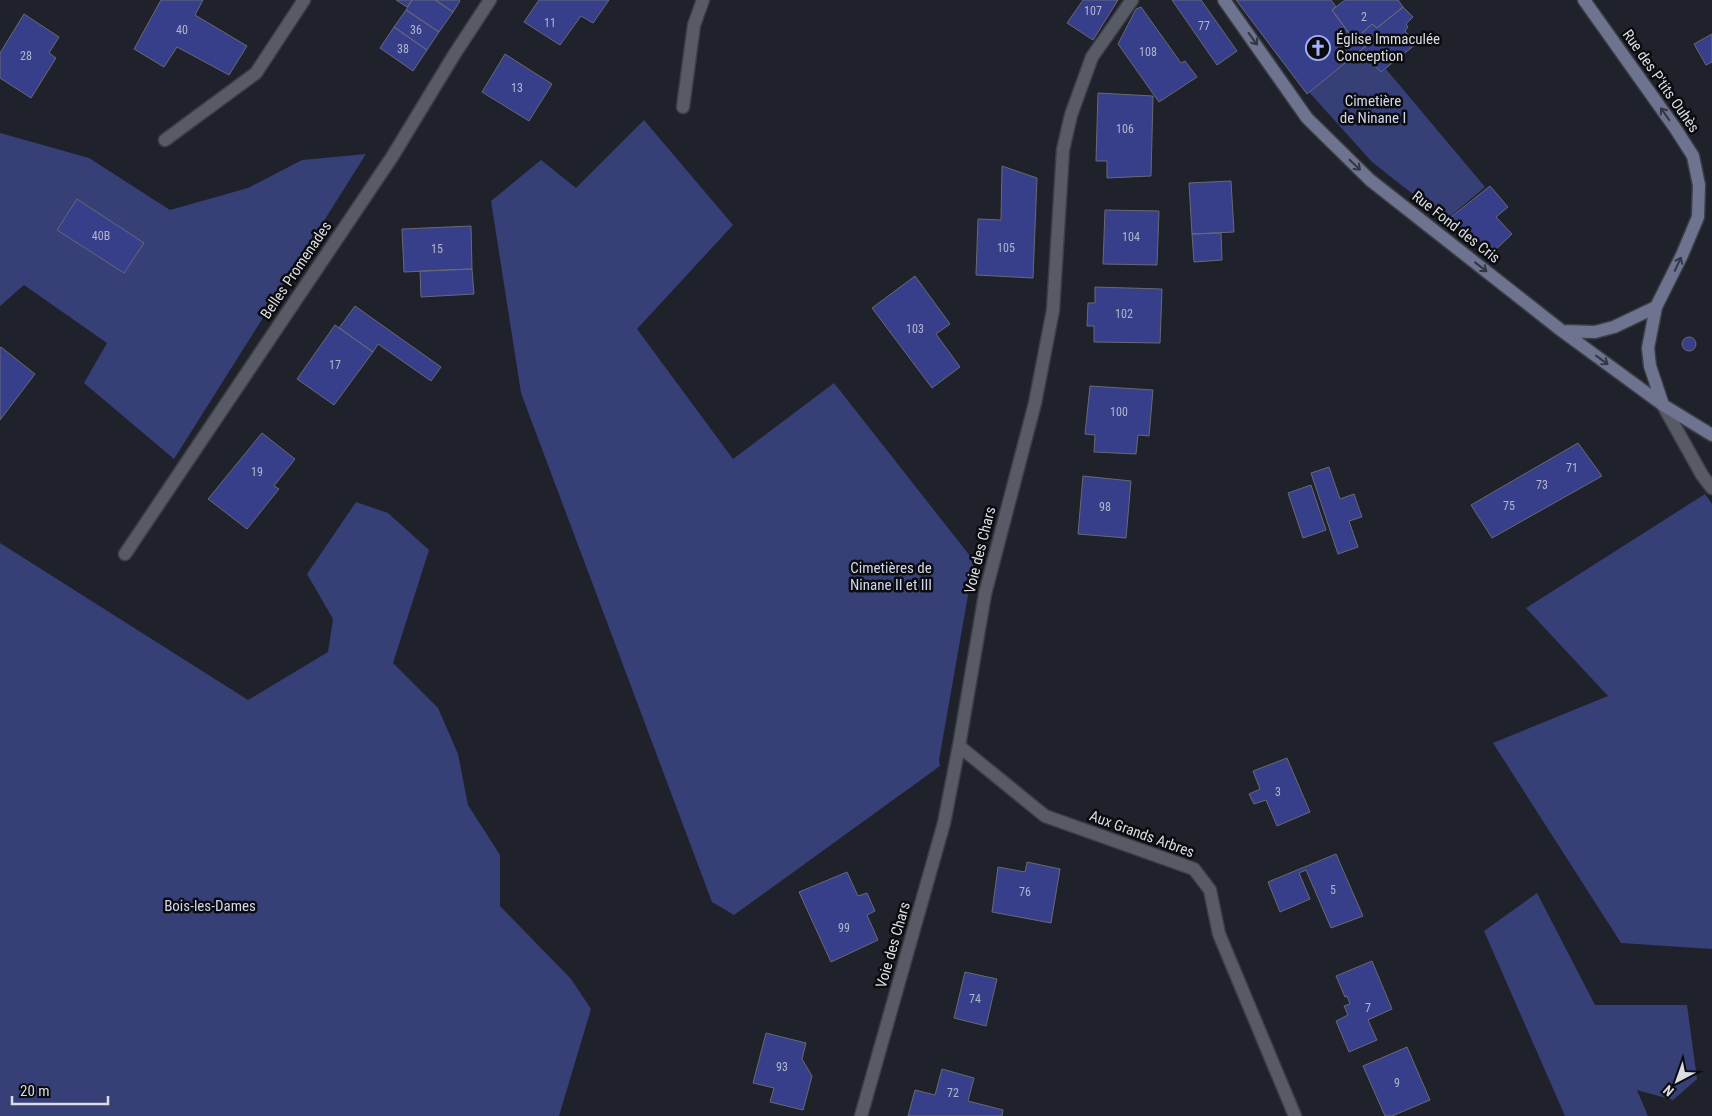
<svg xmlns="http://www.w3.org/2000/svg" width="1712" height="1116" font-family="'Roboto Condensed',sans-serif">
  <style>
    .green { fill: #373f77 }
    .building { fill: #383f8a; stroke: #676974 }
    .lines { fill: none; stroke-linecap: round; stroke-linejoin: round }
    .lane-casing { stroke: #3c3e45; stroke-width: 15 }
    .street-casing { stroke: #3c3e45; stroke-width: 15 }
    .secondary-casing { stroke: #3c3e45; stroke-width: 15 }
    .lane { stroke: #585a65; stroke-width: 12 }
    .street { stroke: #585a65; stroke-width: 12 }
    .secondary { stroke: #6e7490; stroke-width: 12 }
    .oneway { stroke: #333643 }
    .labels { text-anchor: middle; stroke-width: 5; stroke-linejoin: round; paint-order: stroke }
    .number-label { font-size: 12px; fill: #b2b5cc }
    .poi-label { font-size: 15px; fill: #dadce2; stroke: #0b0c10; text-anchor: start }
    .street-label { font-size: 15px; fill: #dadce2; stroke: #0b0c10 }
    .park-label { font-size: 15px; fill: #d1d6ec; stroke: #0b0c10 }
  </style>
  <rect width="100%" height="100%" fill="#20222b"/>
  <!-- green -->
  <path class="green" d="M1361,50l20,22 5,-3 99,118 -39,33 -74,-58 -63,-70z
    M644,120l89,105 -96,104 96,130 101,-76 140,178 -35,199 1,6 -206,149 -22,-13 -191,-509 -30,-192 50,-41 35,28z
    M0,133l89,25 81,52 78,-22 54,-28 64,-6 -192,305 -90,-76 23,-40 -83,-58 -24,21z
    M1705,494l7,10v445l-91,-6 -128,-200 115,-47 -82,-88z
    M356,502l32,11 41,37 -36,113 45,45 20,46 10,51 32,50v51l71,73 20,30 -32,107h-559v-573l248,157 80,-48 5,-33 -26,-45z
    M1537,893l58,112h92l10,74 -24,21 -36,-10 11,26h-83l-81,-185z"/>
  <!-- building -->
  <path class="building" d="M161,0h42l-8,15 52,31 -18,29 -52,-28 -13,20 -30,-18z
    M396,0h16l-5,7z
    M412,0h23l18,12 -14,20 -33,-22z
    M435,0h24l1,1 -7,11z
    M539,0h70l-16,23 -12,-7 -21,29 -36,-23z
    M1083,0h35l-25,40 -26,-17z
    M1172,0h29l36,51 -20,14z
    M1236,0h95l5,7 -4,3 22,30 4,-3 8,9 -59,48z
    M1345,0h53l5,7 -26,21 -5,-4 -18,16 -22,-30z
    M1141,7l40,56 4,-2 12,16 -38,25 -41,-58 18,-35z
    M1403,7l10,10 -7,7 2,3 -3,4 11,13 -35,28 -20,-22 5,-4 -8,-9 14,-13 5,4z
    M406,10l33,22 -12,18 -33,-23z
    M24,14l35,23 -10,16 7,5 -25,40 -31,-20v-25z
    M394,27l33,23 -14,21 -33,-23z
    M1712,34v28l-6,3 -12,-21z
    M505,54l47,30 -23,37 -47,-29z
    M1098,93l55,3 -2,80 -44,2v-17h-11z
    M1002,166l35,12 -4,100 -57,-3 2,-56 23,1z
    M1231,181l3,51 -42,2 -3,-51z
    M1490,186l18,21 -12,10 16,17 -21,20 -45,-33z
    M77,199l67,44 -20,30 -67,-43z
    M1105,210l54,1 -2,54 -54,-1z
    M471,226l1,43 -68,3 -2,-43z
    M1221,233l1,27 -28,2 -2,-28z
    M472,269l2,25 -53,3 -1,-26z
    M915,276l35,48 -14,10 24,33 -28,21 -60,-80z
    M1095,287l67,2 -2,54 -66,-1v-16h-7l1,-23h7z
    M355,306l86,61 -10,14 -53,-37 -5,8 -34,-24z
    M335,325l38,27 -39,53 -37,-26z
    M1682 344a7 7 0 1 1 14 0a7 7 0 1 1-14 0Z
    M1,347l34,27 -35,46v-72z
    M1090,386l63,4 -4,46 -11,-1 -2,19 -42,-2 1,-17 -10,-1z
    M262,433l33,26 -21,27 5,3 -32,40 -39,-30z
    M1578,443l24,33 -110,62 -21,-33z
    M1329,467l11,32 14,-5 8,23 -13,4 9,26 -20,7 -27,-81z
    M1083,476l48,5 -5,57 -48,-4z
    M1311,485l15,45 -23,8 -15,-45z
    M1287,758l23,54 -33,14 -11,-26 -12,4 -5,-10 11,-5 -7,-18z
    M1336,854l27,62 -32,12 -25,-58 -7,3 11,26 -30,13 -12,-30z
    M1027,862l33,7 -9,54 -59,-11 6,-45 27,5z
    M847,872l11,24 9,-3 8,18 -8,4 11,25 -47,22 -32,-70z
    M1372,961l20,48 -24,11 9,20 -28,12 -13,-31 12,-6 -4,-9 6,-2 -3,-8 -2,1 -9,-21z
    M965,972l32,7 -11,47 -32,-8z
    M766,1033l40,10 -4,16 10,17 -9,34 -33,-8 4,-14 -21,-5z
    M1407,1047l23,53 -38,16h-7l-22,-50z
    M942,1069l32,9 -6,23 35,9 -1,6h-94l7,-26 20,5z"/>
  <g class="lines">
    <defs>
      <path id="lane" d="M683,107l11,-82 9,-25
        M165,140l91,-67 48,-73"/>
      <path id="street" d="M1663,405l39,70 10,13
        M125,554l267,-397 62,-102 36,-55
        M959,746l86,70 149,53 16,21 9,44 76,182
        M861,1116l83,-293 15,-77 26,-152 50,-191 18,-93 10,-160 8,-35 21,-58 40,-57"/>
      <path id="secondary" d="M1224,0l83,118 63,62 192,151 101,74 49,30
        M1584,0l91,128 18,28 6,29 -1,32 -16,38 -26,52 -8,41 2,18 13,39
        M1562,331l33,1 19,-5 42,-20"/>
    </defs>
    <!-- lane casing -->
    <use href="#lane" class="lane-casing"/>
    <!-- street casing -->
    <use href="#street" class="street-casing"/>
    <!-- secondary casing -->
    <use href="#secondary" class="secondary-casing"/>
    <!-- lane -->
    <use href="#lane" class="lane"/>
    <!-- street -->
    <use href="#street" class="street"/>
    <!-- secondary -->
    <use href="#secondary" class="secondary"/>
  </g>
  <!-- one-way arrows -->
  <defs><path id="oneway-shaft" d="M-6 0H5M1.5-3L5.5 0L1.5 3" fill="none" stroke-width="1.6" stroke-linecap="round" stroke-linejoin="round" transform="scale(1.25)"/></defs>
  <g class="oneway">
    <use href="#oneway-shaft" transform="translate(1253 39) rotate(54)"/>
    <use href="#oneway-shaft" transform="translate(1665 114) rotate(-125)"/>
    <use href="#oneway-shaft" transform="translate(1355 165) rotate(44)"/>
    <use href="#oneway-shaft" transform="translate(1678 264) rotate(-65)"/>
    <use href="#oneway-shaft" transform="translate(1481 267) rotate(38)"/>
    <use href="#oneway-shaft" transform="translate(1602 360) rotate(36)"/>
  </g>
  <!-- icons -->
  <defs>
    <symbol id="church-ring" viewBox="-11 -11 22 22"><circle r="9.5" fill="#0b0c10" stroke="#a3b2fd" stroke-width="1.5"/><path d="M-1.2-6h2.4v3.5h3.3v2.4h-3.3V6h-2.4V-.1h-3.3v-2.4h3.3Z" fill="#a3b2fd"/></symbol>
  </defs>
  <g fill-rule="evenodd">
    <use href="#church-ring" x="1304" y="34" width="28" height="28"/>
  </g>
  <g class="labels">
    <!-- number labels -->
    <g class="number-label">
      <text x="1093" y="15">107</text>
      <text x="1364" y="21">2</text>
      <text x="550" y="27">11</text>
      <text x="1204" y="30">77</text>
      <text x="182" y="34">40</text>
      <text x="416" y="34">36</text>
      <text x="403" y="53">38</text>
      <text x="1148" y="56">108</text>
      <text x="26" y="60">28</text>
      <text x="517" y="92">13</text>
      <text x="1125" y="133">106</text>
      <text x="101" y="240">40B</text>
      <text x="1131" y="241">104</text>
      <text x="1006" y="252">105</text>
      <text x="437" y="253">15</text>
      <text x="1124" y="318">102</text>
      <text x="915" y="333">103</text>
      <text x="335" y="369">17</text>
      <text x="1119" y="416">100</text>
      <text x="1572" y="472">71</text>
      <text x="257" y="476">19</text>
      <text x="1542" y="489">73</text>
      <text x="1509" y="510">75</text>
      <text x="1105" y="511">98</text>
      <text x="1278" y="796">3</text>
      <text x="1333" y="894">5</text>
      <text x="1025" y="896">76</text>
      <text x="844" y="932">99</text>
      <text x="975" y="1003">74</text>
      <text x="1368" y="1012">7</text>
      <text x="782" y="1071">93</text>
      <text x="1397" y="1087">9</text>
      <text x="953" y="1097">72</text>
    </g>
    <!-- poi labels -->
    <g class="poi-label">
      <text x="1336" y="44">Église Immaculée<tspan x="1336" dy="17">Conception</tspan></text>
    </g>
    <!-- street labels -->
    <g class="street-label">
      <text transform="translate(1661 81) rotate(55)" y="5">Rue des P'tits Ouhès</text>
      <text transform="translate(1456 227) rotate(38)" y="5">Rue Fond des Cris</text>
      <text transform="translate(296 270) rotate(-56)" y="5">Belles Promenades</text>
      <text transform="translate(980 550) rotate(-76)" y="5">Voie des Chars</text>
      <text transform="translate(1142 834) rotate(20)" y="5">Aux Grands Arbres</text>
      <text transform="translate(893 945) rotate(-74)" y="5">Voie des Chars</text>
    </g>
    <!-- park labels -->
    <g class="park-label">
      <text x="1373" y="106">Cimetière<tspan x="1373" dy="17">de Ninane I</tspan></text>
      <text x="891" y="573">Cimetières de<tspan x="891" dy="17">Ninane II et III</tspan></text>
      <text x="210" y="911">Bois-les-Dames</text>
    </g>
  </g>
  <!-- north arrow -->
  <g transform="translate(1677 1081) rotate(221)" stroke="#0b0c10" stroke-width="4" paint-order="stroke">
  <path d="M0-4L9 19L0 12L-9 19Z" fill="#dadce2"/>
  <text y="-8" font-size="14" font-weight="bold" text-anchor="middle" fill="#dadce2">N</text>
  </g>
  <!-- scale -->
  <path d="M12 1096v8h96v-8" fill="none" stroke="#dadce2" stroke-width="2.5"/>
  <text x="20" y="1096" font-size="15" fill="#dadce2" stroke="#0b0c10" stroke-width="4" paint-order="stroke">20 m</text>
</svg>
